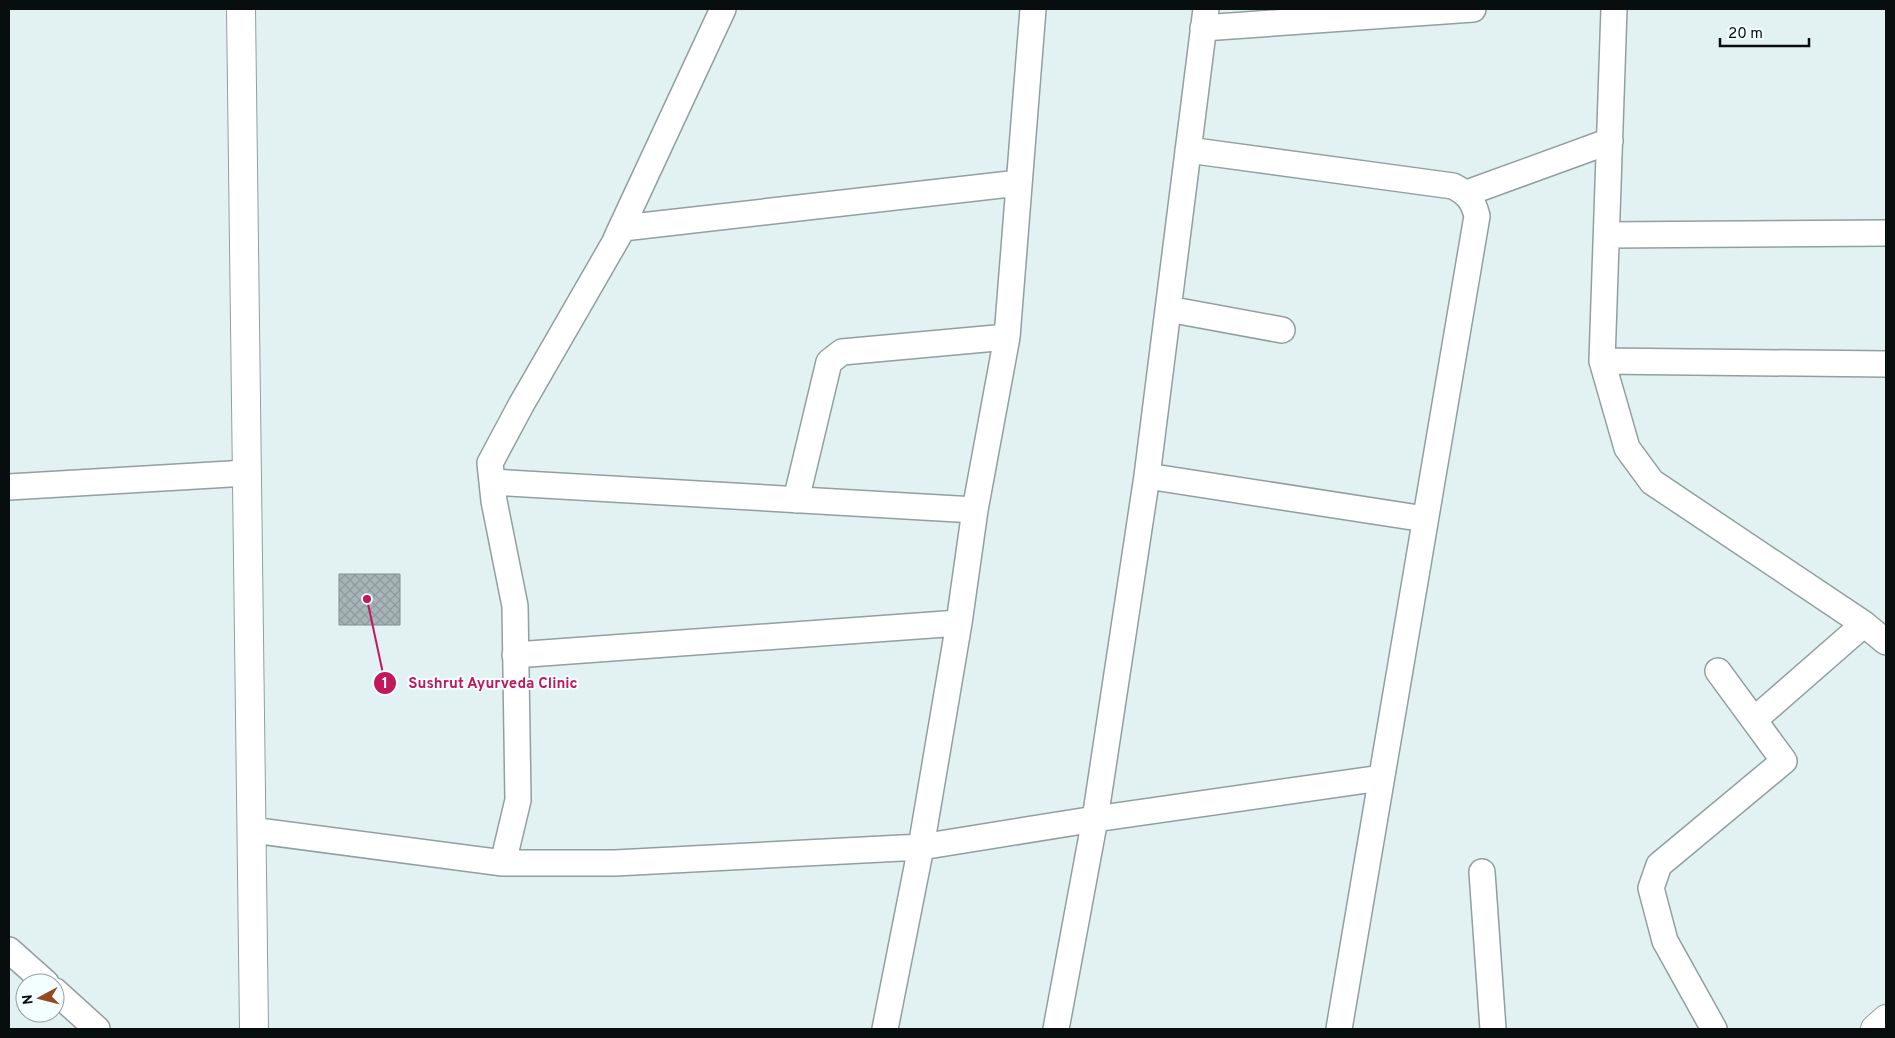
<svg xmlns="http://www.w3.org/2000/svg" width="1895" height="1038" font-family="Overpass,sans-serif">
  <style>
    .building { fill: url(#building-cross-hatch); stroke: #818e90 }
    .lines { fill: none; stroke-linecap: round; stroke-linejoin: round }
    .minor-casing { stroke: #919fa0; stroke-width: 28 }
    .primary-casing { stroke: #919fa0; stroke-width: 30 }
    .minor { stroke: #fff; stroke-width: 25 }
    .primary { stroke: #fff; stroke-width: 28 }
    .leader { fill: none; stroke: #c2185b; stroke-width: 2 }
    .callout-dot { fill: #c2185b; stroke: #f2feff; stroke-width: 2 }
    .mark-label { font-size: 15px; text-anchor: middle; font-weight: bold; fill: #fff }
    .callout-label { font-size: 15px; text-anchor: middle; font-weight: bold; fill: #c2185b; stroke: #f2feff; stroke-width: 4; stroke-linejoin: round; paint-order: stroke }
  </style>
  <defs>
    <pattern id="building-cross-hatch" width="8" height="8" patternUnits="userSpaceOnUse" patternTransform="scale(1.25)"><rect width="8" height="8" fill="#a7b5b6"/><path d="M0 0l8 8M0 8l8-8" fill="none" stroke="#8e9a9b"/></pattern>
  </defs>
  <rect width="100%" height="100%" fill="#e2f1f2"/>
  <!-- building -->
  <path class="building" d="M339,574h61v51h-61z"/>
  <g class="lines">
    <defs>
      <path id="minor" d="M1614,9l-12,352 25,87 25,34 212,142 22,18
        M1203,28l270,-19
        M1188,150l265,36c14,7 20,14 24,30l-138,813
        M1467,193l143,-52
        M1607,235l279,-2
        M616,239l107,-230
        M1168,309l114,21
        M1007,337l26,-328
        M1602,361l284,3
        M1147,476l278,43
        M492,482l483,28
        M9,487l238,-14
        M796,500l33,-138 13,-10 165,-15 -32,173 -16,113 -38,224 -36,182
        M515,655l444,-32
        M1754,720l110,-96
        M252,830l251,33h112l306,-16 174,-28 286,-41
        M503,863l15,-63 -3,-194 -21,-105 -4,-38 31,-58 102,-177 396,-45
        M1482,872l11,157
        M9,950l37,33
        M55,991l42,38
        M1056,1029l39,-210 52,-343 59,-467
        M1714,1029l-49,-88 -14,-53 8,-23 125,-104 -66,-90"/>
      <path id="primary" d="M241,9l13,1020
        M1875,1029l11,-10"/>
    </defs>
    <!-- minor casing -->
    <use href="#minor" class="minor-casing"/>
    <!-- primary casing -->
    <use href="#primary" class="primary-casing"/>
    <!-- minor -->
    <use href="#minor" class="minor"/>
    <!-- primary -->
    <use href="#primary" class="primary"/>
  </g>
  <!-- callouts -->
  <path class="leader" d="M367 599L385 683"/>
  <g class="callout-dot">
    <circle cx="367" cy="599" r="5"/>
    <circle cx="385" cy="683" r="12"/>
  </g>
  <g class="mark-label">
    <text x="385" y="688">1</text>
  </g>
  <g class="callout-label">
    <text x="493" y="688">Sushrut Ayurveda Clinic</text>
  </g>
  <!-- border -->
  <rect width="1895" height="1038" fill="none" stroke="#080d0e" stroke-width="20"/>
  <!-- north arrow -->
  <g transform="translate(40 998) rotate(263)"><circle r="24" fill="#f2feff" stroke="#949e9f"/>
  <path d="M0-4L9 19L0 12L-9 19Z" fill="#914b23"/>
  <text y="-8" font-size="14" font-weight="bold" text-anchor="middle" fill="#080d0e">N</text>
  </g>
  <!-- scale -->
  <path d="M1720 38v8h89v-8" fill="none" stroke="#080d0e" stroke-width="2.5"/>
  <text x="1728" y="38" font-size="15" fill="#080d0e" stroke="#f2feff" stroke-width="4" paint-order="stroke">20 m</text>
</svg>
